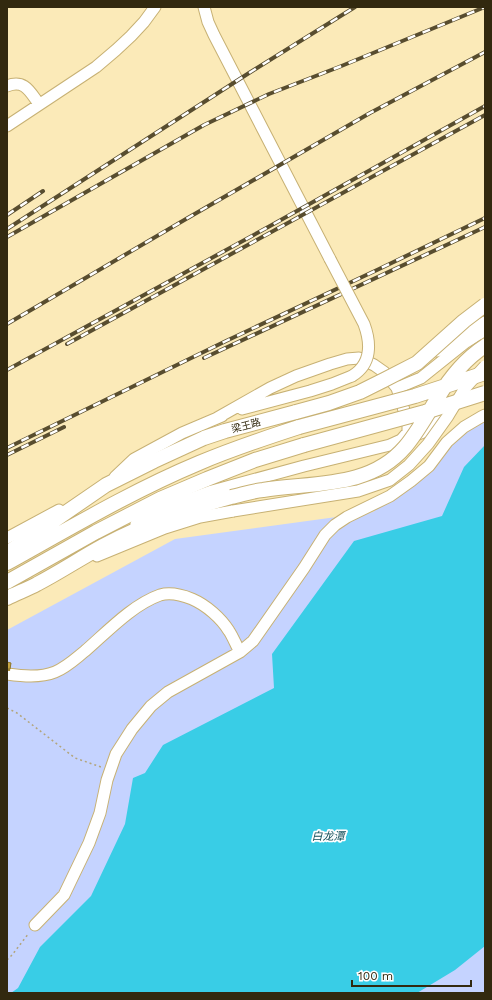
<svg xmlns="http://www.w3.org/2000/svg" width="492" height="1000" font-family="'Work Sans','Noto Sans SC',sans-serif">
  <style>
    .green { fill: #c5d3ff }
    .water { fill: #39cde6 }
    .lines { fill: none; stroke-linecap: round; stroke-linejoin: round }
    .minor-casing { stroke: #c7b174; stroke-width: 13 }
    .major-casing { stroke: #c7b174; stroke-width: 16 }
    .path { stroke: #b3a57c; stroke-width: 1.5; stroke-dasharray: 2 3; stroke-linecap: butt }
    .minor { stroke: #fff; stroke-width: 11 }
    .major { stroke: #fff; stroke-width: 14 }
    .rail-casing { stroke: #584d2f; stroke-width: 4 }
    .rail { stroke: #fff; stroke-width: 2.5; stroke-dasharray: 8; stroke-linecap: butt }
    .minor-bridge-casing { stroke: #c7b174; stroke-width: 13; stroke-linecap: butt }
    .major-bridge-casing { stroke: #c7b174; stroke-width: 16; stroke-linecap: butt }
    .minor-bridge { stroke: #fff; stroke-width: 11 }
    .major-bridge { stroke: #fff; stroke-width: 14 }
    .wall { fill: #ad903a }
    .building { fill: #c9a844; stroke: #8d7630 }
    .labels { text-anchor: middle; stroke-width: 3.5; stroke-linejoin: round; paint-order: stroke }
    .street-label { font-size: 10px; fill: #32290f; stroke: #fff }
    .water-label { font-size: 11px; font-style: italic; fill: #104e58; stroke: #fff }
  </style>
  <rect width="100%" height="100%" fill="#fbeab8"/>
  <!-- green -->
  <path class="green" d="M485,417v576h-478v-363l168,-91 198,-27 107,-94z"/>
  <!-- water -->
  <path class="water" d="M485,445v501l-30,24 -38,23h-406l7,-5 22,-41 51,-51 34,-72 8,-46 12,-5 18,-28 111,-57 -2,-34 82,-113 88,-25 22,-49z"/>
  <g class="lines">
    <defs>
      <path id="minor" d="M204,7l4,15 6,13 116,224
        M7,86c18,-7 23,6 32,18
        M7,126l89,-59 20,-17 15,-14 13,-14 11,-15
        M437,351l48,-29
        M397,388l24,-10 45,-36 19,-12
        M242,409l68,-18 22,-7 20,-8
        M411,437c14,-6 23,-8 32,-21
        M115,477l19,-18 48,-26 40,-17
        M136,524l13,-7 25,-12 38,-14 92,-25 86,-21 11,-5 7,-8v-9l-11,-35 -13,-16 -10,-7 -15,-7 -12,1 -17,5 -34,12 -26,12 -53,30
        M7,538l52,-28
        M97,556l68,-28 35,-11 33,-6
        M7,674c15,2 33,4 48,-2 12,-5 20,-13 30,-21 22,-19 47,-46 75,-56 11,-3 22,0 32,4 14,6 29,19 37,32 4,6 7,14 11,21
        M35,925l29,-30 25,-52 11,-30 7,-33 9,-26 16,-25 19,-23 17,-14 72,-40 13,-11 51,-73 21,-33 10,-10 12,-8 43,-21 21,-15 18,-15 18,-24 17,-15 17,-10 4,-2"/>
      <path id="major" d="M7,553l99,-68 48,-24 50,-23 21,-7 71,-19
        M7,563c63,-35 125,-72 192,-100 33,-14 66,-25 100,-36
        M7,582l89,-50 64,-33 47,-20 48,-19 49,-15
        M7,598c10,-5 21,-9 30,-14 23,-12 44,-26 66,-38 40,-22 84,-37 128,-49"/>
    </defs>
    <!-- minor casing -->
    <use href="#minor" class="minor-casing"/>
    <!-- major casing -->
    <use href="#major" class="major-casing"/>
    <!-- path -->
    <path class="path" d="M7,708l10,5 58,45 26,9
      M7,960l5,-5 17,-22"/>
    <!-- minor -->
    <use href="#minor" class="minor"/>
    <!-- major -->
    <use href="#major" class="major"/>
    <defs>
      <path id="rail" d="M7,215l36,-24
        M7,229l242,-156 106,-66
        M7,237l197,-112 65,-31 70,-27 146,-60
        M7,324l179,-105 184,-106 115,-61
        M67,344l418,-229
        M204,358l281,-131
        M7,370l263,-144 215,-120
        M7,448l219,-107 151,-71 108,-52
        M7,455l57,-28"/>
    </defs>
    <!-- rail casing -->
    <use href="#rail" class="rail-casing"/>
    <!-- rail -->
    <use href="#rail" class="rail"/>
    <defs>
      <path id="minor-bridge" d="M330,259l34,65c7,19 8,40 -12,52
        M233,511l125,-20 32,-11 19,-15 19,-21 20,-28 17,-28 20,-22"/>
      <path id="major-bridge" d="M296,412l33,-9 31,-11 24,-12 33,-17 47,-42 21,-16
        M299,427l116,-31 70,-23
        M304,445l121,-33 60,-19
        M231,497c10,-2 21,-6 32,-7 49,-8 106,-1 142,-43 12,-14 21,-31 32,-48 12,-20 28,-40 48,-53"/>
    </defs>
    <!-- minor-bridge casing -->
    <use href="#minor-bridge" class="minor-bridge-casing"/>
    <!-- major-bridge casing -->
    <use href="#major-bridge" class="major-bridge-casing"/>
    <!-- minor-bridge -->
    <use href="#minor-bridge" class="minor-bridge"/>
    <!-- major-bridge -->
    <use href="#major-bridge" class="major-bridge"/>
  </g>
  <!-- wall -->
  <path class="wall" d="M7,662l4,1 -1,8h-3z"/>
  <!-- building -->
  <path class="building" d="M7,662l4,1 -1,6h-3z"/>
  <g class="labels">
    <!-- street labels -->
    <g class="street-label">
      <text transform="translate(246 425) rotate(-15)" y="4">梁王路</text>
    </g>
    <!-- water labels -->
    <g class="water-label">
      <text x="328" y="840">白龙潭</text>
    </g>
  </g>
  <!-- border -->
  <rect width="492" height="1000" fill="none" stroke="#32290f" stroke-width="16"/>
  <!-- scale -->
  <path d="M352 980v6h119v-6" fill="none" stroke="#32290f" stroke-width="2"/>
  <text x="358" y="980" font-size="12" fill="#32290f" stroke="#ffffff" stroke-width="3" paint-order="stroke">100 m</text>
</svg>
